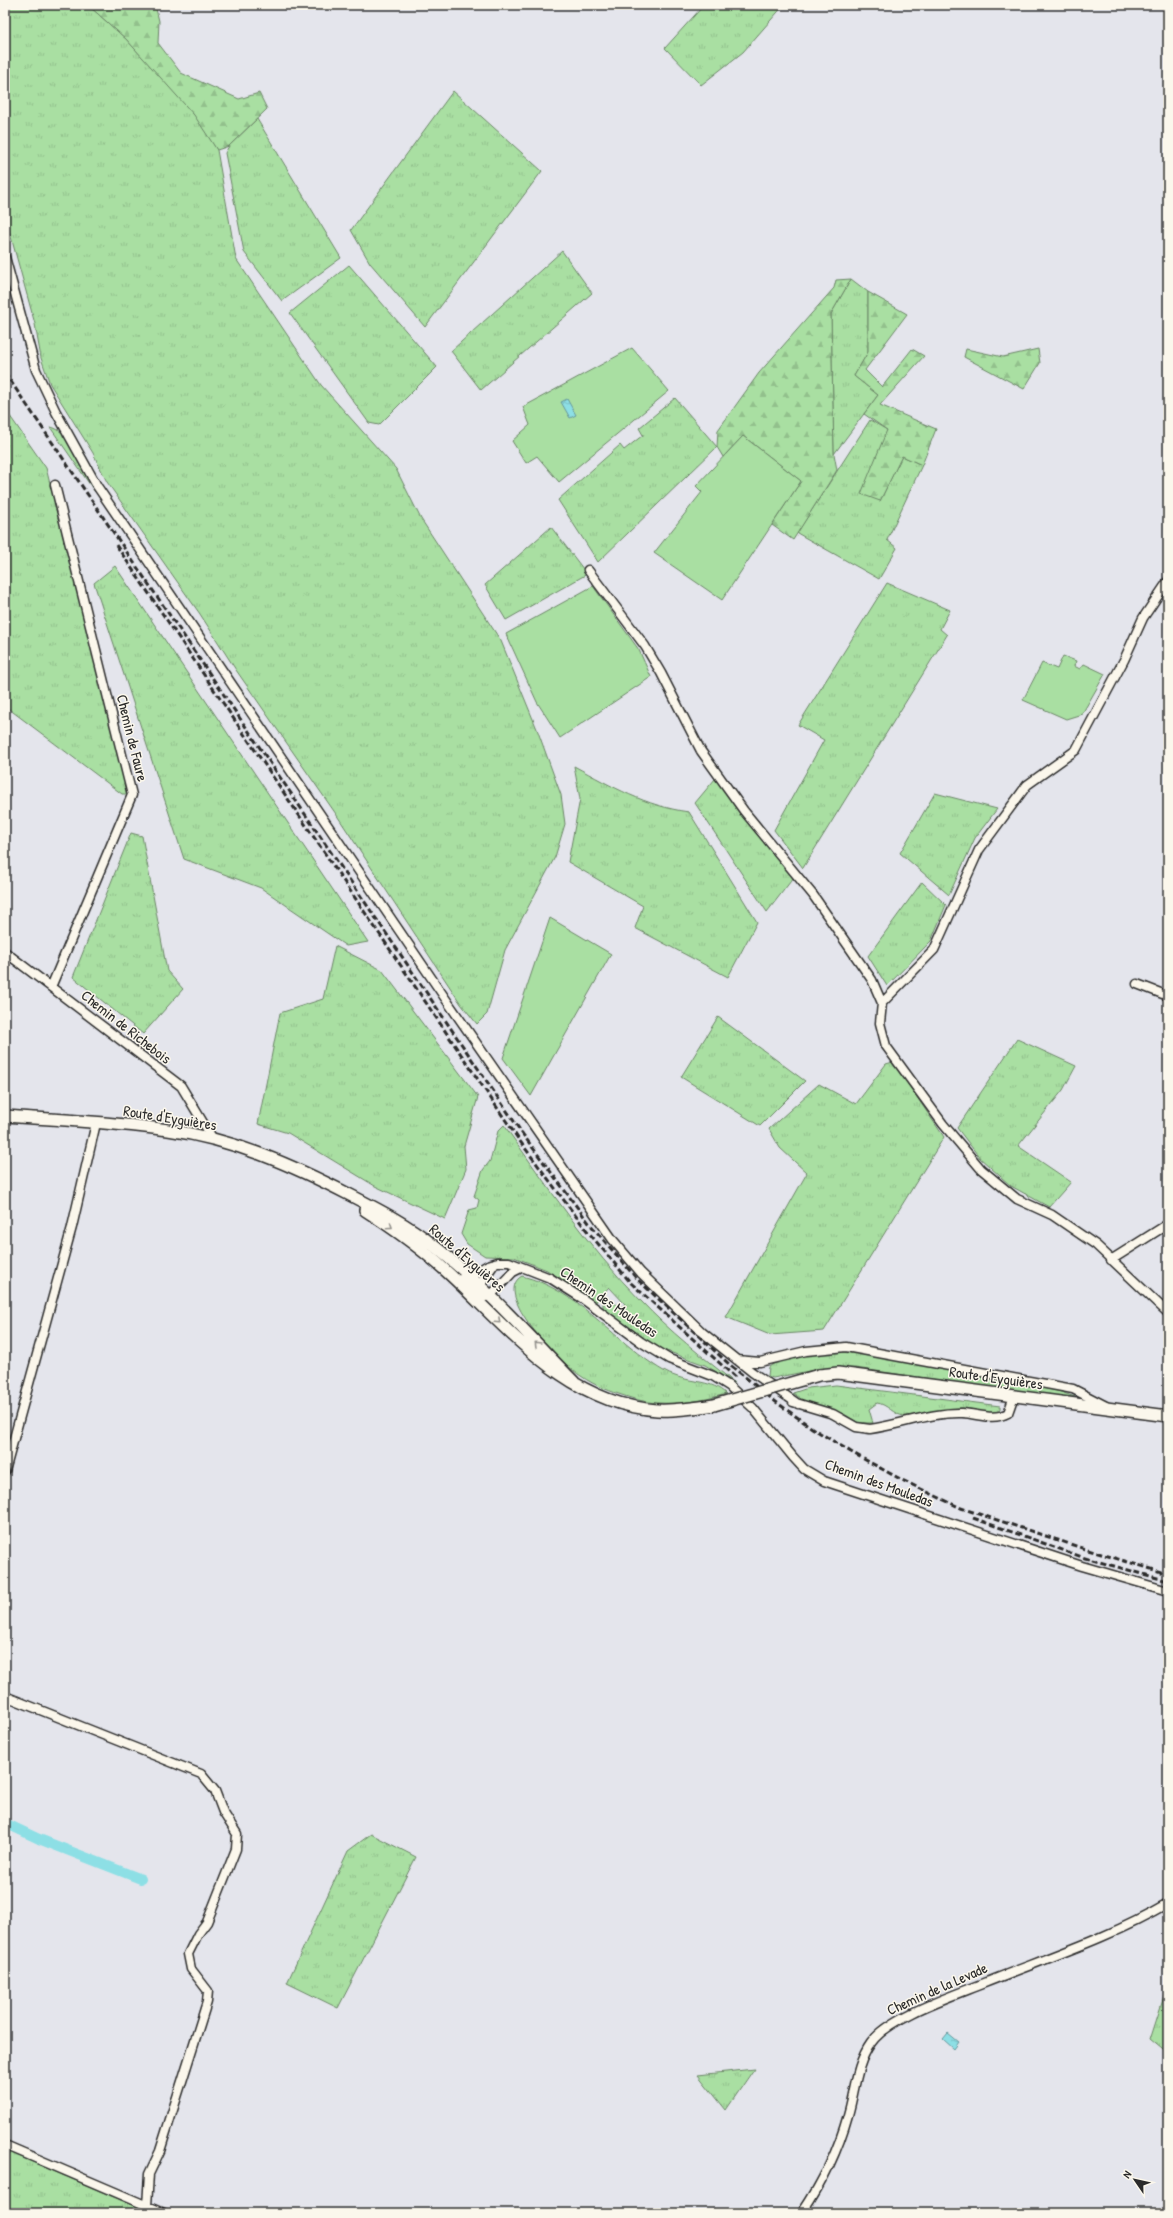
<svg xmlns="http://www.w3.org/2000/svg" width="1173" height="2218" font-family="'Patrick Hand',sans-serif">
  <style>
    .grass { fill: url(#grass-tufts); stroke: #6a8566 }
    .forest { fill: url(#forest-firs); stroke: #6a8566 }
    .green { fill: #a9dfa2; stroke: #6a8566 }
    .water { fill: url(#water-ripples); stroke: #66979b }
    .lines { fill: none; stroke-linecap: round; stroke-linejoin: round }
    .canal { stroke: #8ddfe5; stroke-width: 10 }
    .minor-casing { stroke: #2b2b2b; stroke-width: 11 }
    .secondary-casing { stroke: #2b2b2b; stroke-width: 14 }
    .minor { stroke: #fbf7ec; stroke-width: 8 }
    .secondary { stroke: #fbf7ec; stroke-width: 11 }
    .rail { stroke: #2b2b2b; stroke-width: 3; stroke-dasharray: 6 3; stroke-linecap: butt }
    .secondary-bridge-casing { stroke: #2b2b2b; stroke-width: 14; stroke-linecap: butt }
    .secondary-bridge { stroke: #fbf7ec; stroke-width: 11 }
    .oneway { stroke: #93918c }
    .labels { text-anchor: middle; stroke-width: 3; stroke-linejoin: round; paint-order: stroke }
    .street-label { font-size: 15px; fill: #2b2b2b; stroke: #fbf7ec }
  </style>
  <defs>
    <pattern id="grass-tufts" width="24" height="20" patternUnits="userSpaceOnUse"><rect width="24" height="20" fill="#a9dfa2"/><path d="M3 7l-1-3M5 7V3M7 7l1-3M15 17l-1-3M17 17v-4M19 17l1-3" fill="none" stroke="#92c08c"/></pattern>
    <pattern id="forest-firs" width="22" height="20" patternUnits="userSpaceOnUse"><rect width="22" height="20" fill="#a9dfa2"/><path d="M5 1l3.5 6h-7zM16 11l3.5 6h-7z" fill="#92c08c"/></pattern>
    <pattern id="water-ripples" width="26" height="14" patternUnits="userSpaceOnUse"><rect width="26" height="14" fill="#8ddfe5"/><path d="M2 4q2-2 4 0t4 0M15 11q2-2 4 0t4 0" fill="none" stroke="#7ac0c5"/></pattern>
  </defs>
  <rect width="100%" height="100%" fill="#e4e5ec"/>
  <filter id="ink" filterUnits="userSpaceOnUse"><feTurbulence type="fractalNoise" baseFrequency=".025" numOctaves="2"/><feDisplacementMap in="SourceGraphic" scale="8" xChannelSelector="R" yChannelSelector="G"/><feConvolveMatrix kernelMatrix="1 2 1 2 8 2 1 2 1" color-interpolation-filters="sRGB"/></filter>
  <g filter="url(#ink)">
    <!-- grass -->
    <path class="grass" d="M5,5h83l38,34 71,78 20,33 19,109 85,126 75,84 25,50 80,122 36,88 24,66 4,29 -10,33 -50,93 -18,64 -10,10 -16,-20 -125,-190 -100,-144 -36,-56 -93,-132 -14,-29 -43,-69 -9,-26 -6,-34 -30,-109z
      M704,5h80l-41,47 -42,33 -36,-37z
      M453,91l89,80 -117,156 -55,-64 -19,-33z
      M257,119l84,139 -59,43 -38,-49 -19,-99 4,-7z
      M562,251l30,42 -111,97 -30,-39z
      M349,265l88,102 -58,58 -10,-2 -79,-110z
      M851,279l17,13v60l-14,24 24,19 -44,59 -3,-140z
      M675,398l42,49 -119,115 -40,-62 62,-55 4,5 19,-15 -4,-7z
      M5,409l41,59 82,326h-6l-117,-88z
      M870,420l17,10 -7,71 22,-45 20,9 -35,75 10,8 -18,31 -82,-46z
      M50,427c21,2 37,48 45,65z
      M551,527l36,47 -81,46 -21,-35z
      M115,566l253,376 -22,4 -85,-58 -77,-29 -90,-276z
      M887,583l63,27 -10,19 7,6 -144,233 -29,-38 50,-90 -26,-15z
      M574,766c39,21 71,40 115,46l68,110 -29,55 -93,-49 8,-22 -75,-44 12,-63z
      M715,779l79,98 -27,35 -72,-109z
      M935,793l62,16 -22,29 -26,57 -49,-42z
      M131,833l11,3 25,135 16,18 -40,45 -70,-57z
      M922,882l24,23 -15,36 -44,45 -19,-30z
      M335,946l47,24 96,127 -14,49 2,23 -21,50 -70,-33 -87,-53 -30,-9 22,-111 43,-14z
      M718,1017l87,64 -45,45 -79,-49z
      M1017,1039l59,27 -13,24 -45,56 53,36 -22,25 -38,-21 -31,-28 -23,-30z
      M893,1062l51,75 -120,194 -54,4 -44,-18 81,-144 -27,-25 -11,-19 50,-45 37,20 30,-40z
      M504,1125c43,61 85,123 137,176 28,30 62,56 94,82l-30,-18 -52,-19 -50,-38v-10l19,9 3,-3 -16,-17 -14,16 -48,-33 -33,-13 -29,-1 -18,-12 -6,-10 8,-24 8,-2 2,-8 -5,-4 9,-26 7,-9 8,-30z
      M522,1276c53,13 88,60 132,89 6,4 14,9 21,11 18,7 37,4 51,18 -31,9 -66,14 -98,3 -16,-5 -33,-11 -47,-21 -18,-11 -91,-82 -59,-100z
      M827,1351l37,3 194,37 17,6 -3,2 -22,-3 -195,-28 -41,2 -41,8 -5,-2 1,-9 12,-9z
      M836,1385l164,21v3c-7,8 -28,-1 -38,-1 -19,0 -39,11 -58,8 -10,-1 -17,-12 -27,-13l-8,6 4,14h-14l-15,-9 -36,-10 -15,-11 15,-5z
      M371,1834l45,23 -78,151 -51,-25 61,-132z
      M1168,1983v71l-18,-15z
      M754,2069l-28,41 -28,-35z
      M5,2150l146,63h-146z"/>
    <!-- forest -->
    <path class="forest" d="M88,5h67l4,16 -1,22 23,30 58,26 20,-6 8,16 -38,37 -12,4 -23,-35 -68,-76z
      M851,279l-20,35 3,140 3,16 -44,70 -21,-15 29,-44 -58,-45 -20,21 -6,-10 1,-17 41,-57 75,-85 2,-8z
      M868,292l39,22 -42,56 17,17 30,-38 12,7 -44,49 56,24 -14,36 -20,-9 -22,45 -19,-7 26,-64 -23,-16 14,-19 -24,-19 14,-24z
      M966,349l37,8 35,-8 2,14 -16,26 -60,-32z"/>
    <!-- green -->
    <path class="green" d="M632,348l37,43 -110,91 -22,-26 -11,7 -14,-22 18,-16 -7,-18z
      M743,436l58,45 -79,119 -68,-47 48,-61 -6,-6z
      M593,586l46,64 12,27 -91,61 -23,-36 -31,-68z
      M1063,656l13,5 -2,5 6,3 4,-5 21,10 -23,40 -16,5 -43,-19 19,-37 15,6z
      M550,918l61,36 -80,142 -28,-38z"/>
    <!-- water -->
    <path class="water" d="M567,399l9,16 -6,3 -9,-16z
      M948,2033l11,9 -5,7 -11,-10z"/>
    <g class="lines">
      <!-- canal -->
      <path class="canal" d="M5,1823l34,16 102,40"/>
      <defs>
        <path id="minor" d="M5,257l31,113 20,42 41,74 348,512 168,242 28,33 61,59 50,40 46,32
          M588,570l57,76 16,27 40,78 43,60 69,84 59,85 10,23
          M1168,581l-25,37 -19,42 -48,90 -49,35 -48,65 -45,100 -52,53 -2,20 6,23 57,78 38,45 36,30 35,16 44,30 72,68
          M5,952l176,134 32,53
          M1137,984l31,12
          M51,987l81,-192 -77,-310
          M1111,1260l57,-36
          M470,1276l18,-11 10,-3h11l41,16 33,21 58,43 28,17 44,17 16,10 24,22 40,49 11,12 20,12 258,85 86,25
          M461,1279l24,18 5,-1 23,-24 8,-4
          M480,1292l3,-12 12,-17
          M737,1360l23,2 46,-11 40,-4 227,42 33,17
          M793,1402l40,12 23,13 14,2c30,-4 62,-17 92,-16 17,1 31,8 46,0l6,-17
          M5,1471l67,-244 24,-104
          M5,1696l196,78 14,17 8,21 14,22 -1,15 -29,73 -9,12 -10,20 3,15 17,22 -1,11 -47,149 -11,23 -2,32
          M5,2145l159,68
          M802,2213c21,-31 36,-62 46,-98 7,-24 8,-51 23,-72 18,-26 81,-47 111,-59 62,-25 128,-46 186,-80"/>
        <path id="secondary" d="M5,1116c54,4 109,6 163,14 66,9 126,36 184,66 29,15 56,29 81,49 52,41 95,90 141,137
          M365,1210c28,18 55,37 80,60 62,56 120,134 212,140 19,1 38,-2 57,-5
          M819,1375l19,-2 330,43"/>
      </defs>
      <!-- minor casing -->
      <use href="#minor" class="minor-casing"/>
      <!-- secondary casing -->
      <use href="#secondary" class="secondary-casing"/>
      <!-- minor -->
      <use href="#minor" class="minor"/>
      <!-- secondary -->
      <use href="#secondary" class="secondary"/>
      <!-- rail -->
      <path class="rail" d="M5,373l519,763 65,87 48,56 93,86 46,37 36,26 39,24 51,28 59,28 127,42 80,24
        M116,545l403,595 65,87 47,56 104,94
        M973,1518l112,40 83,23"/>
      <defs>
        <path id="secondary-bridge" d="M714,1405l105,-30"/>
      </defs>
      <!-- secondary-bridge casing -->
      <use href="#secondary-bridge" class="secondary-bridge-casing"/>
      <!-- secondary-bridge -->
      <use href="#secondary-bridge" class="secondary-bridge"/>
    </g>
    <!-- one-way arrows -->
    <defs><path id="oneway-chevron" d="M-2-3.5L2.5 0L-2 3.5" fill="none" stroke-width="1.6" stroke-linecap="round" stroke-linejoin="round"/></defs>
    <g class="oneway">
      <use href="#oneway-chevron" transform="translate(390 1226) rotate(34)"/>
      <use href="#oneway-chevron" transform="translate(498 1321) rotate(43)"/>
      <use href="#oneway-chevron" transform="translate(537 1344) rotate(-134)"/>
    </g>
  </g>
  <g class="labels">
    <!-- street labels -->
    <g class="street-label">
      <text transform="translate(132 738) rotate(76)" y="5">Chemin de Faure</text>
      <text transform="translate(126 1027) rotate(38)" y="5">Chemin de Richebois</text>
      <text transform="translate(170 1118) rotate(9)" y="5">Route d'Eyguières</text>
      <text transform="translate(467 1258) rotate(41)" y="5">Route d'Eyguières</text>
      <text transform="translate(609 1302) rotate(34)" y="5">Chemin des Mouledas</text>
      <text transform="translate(996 1378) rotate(8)" y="5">Route d'Eyguières</text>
      <text transform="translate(879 1483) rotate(20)" y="5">Chemin des Mouledas</text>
      <text transform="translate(937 1989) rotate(-24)" y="5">Chemin de la Levade</text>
    </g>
  </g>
  <!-- margin -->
  <rect width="1173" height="2218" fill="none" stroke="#fbf7ec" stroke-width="20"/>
  <rect x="10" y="10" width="1153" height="2198" fill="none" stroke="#2b2b2b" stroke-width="1.5" filter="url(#ink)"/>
  <!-- north arrow -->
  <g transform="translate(1135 2180) rotate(304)" stroke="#fbf7ec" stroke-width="3" paint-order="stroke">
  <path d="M0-3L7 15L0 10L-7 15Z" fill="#2b2b2b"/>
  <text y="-6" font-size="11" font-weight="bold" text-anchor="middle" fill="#2b2b2b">N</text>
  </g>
</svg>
